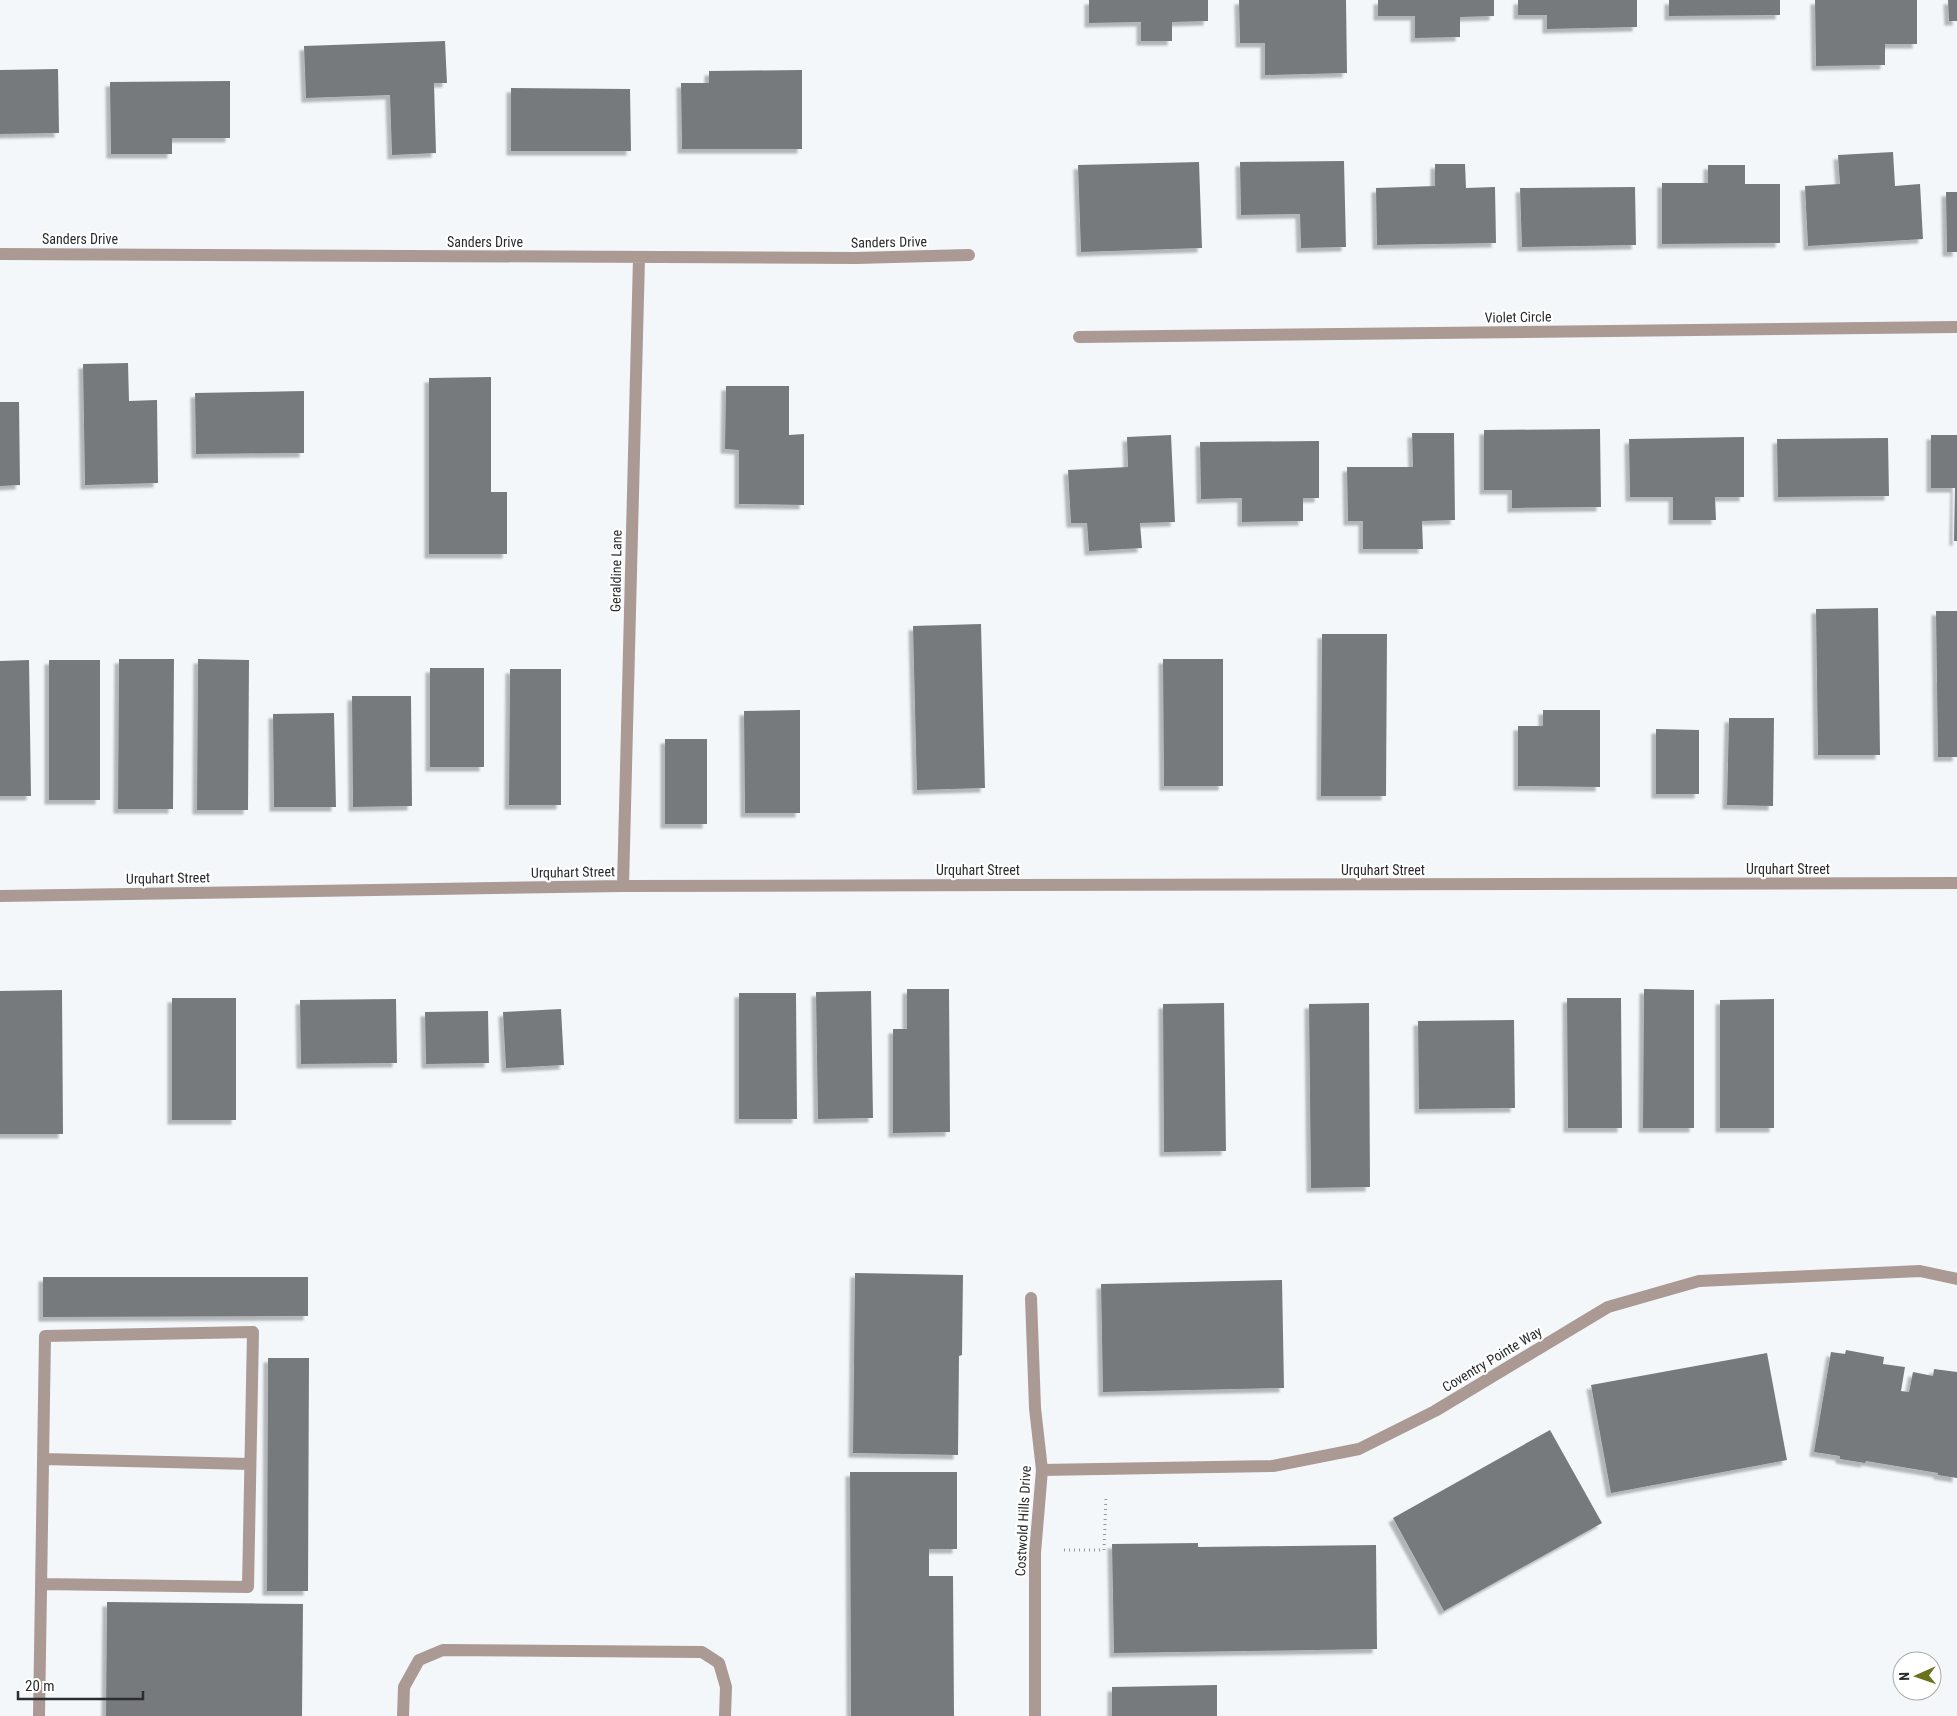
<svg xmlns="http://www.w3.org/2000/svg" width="1957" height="1716" font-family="'Roboto Condensed',sans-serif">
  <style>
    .building { fill: #777a7d; filter: url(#shadow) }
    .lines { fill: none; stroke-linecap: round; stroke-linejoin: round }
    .path { stroke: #95989a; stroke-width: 3; stroke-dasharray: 1 4; stroke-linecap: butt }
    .minor { stroke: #ab9994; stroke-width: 12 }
    .labels { text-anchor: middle; stroke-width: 4.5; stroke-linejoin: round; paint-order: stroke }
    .street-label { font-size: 14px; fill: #2a2c2d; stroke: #fff }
  </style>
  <defs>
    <filter id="shadow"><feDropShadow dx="-4.5" dy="4.5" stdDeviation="1" flood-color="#0004"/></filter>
  </defs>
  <rect width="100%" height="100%" fill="#f3f7fa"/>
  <!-- building -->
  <path class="building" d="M1089,0h119v21l-36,1v19h-31v-19l-52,1z
    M1239,0h107l1,73 -82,2v-32h-25z
    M1378,0h116v16l-34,1v20l-45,1v-22h-37z
    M1518,0h119v27l-90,2v-14h-29z
    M1669,0h111v15l-111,1z
    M1815,0h102v44h-32v21l-69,1z
    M1948,0h9v21h-8z
    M445,41l2,42h-13l2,70 -44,2 -2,-60 -84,3 -2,-52z
    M58,69l1,64 -59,1v-64z
    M802,70v79h-120l-1,-66h28v-12z
    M230,81v57h-58v16h-61l-1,-72z
    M511,88l119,1 1,62h-120z
    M1893,152l2,34 25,-2 3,55 -115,7 -3,-60 35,-2 -2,-29z
    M1344,161l2,86 -45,1 -1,-34 -59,1 -1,-53z
    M1199,162l3,86 -121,4 -3,-87z
    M1435,164h30l1,24 29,-1 1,56 -119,2 -1,-57 59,-2z
    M1708,165h37v19h35v59l-118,1v-61h46z
    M1635,187l1,58 -114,2 -2,-59z
    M1946,192h11v60h-10z
    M128,363l1,38 28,-1 1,83 -73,2 -2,-121z
    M491,377v115h16v62h-78v-176z
    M726,386h63v49l15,-1v71l-65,-1v-54l-14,-1z
    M304,391v62l-108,1 -1,-61z
    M0,402h19l1,83 -20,1z
    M1600,429l1,78 -89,1v-18h-28v-60z
    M1412,433h42l1,87 -33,1 1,28h-60v-28h-15l-1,-54h66z
    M1171,435l4,87 -35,1 2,25 -53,3 -2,-28h-16l-3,-53 60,-3 -1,-30z
    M1931,435h26v106h-3l1,-53h-24z
    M1744,437v60h-29l1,23h-43v-23h-43l-1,-58z
    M1888,438l1,58 -111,1 -1,-58z
    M1319,441v57h-16v23l-61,1v-24l-41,1 -1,-57z
    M1878,608l2,147h-62l-2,-146z
    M1936,611h21v146h-19z
    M981,624l4,164 -68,2 -4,-164z
    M1322,634h65l-1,162h-65z
    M119,659h55l-1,150h-55z
    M198,659l51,1 -1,150h-51z
    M1163,659h60v127h-59z
    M29,660l2,136h-31v-135z
    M49,660h51v140h-51z
    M430,668h54v99h-54z
    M510,669h51v136h-52z
    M352,696h59l1,110 -59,1z
    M800,710v103h-55l-1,-102z
    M1543,710h57v77l-82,-1v-60h25z
    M334,713l2,94h-62l-1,-93z
    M1729,718h45l-1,88 -46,-1z
    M1656,729l43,1v64h-43z
    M665,739h42v85h-42z
    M907,989h42l1,143 -57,1v-104h14z
    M1644,989l50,1v138h-51z
    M62,990l1,144h-63v-143z
    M871,991l2,127 -55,1 -2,-127z
    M739,993h57l1,126h-58z
    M172,998h64v122h-64z
    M1567,998h54l1,130h-54z
    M396,999l1,64 -96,1 -1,-64z
    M1774,999v129h-54v-128z
    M1224,1003l2,148 -62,1 -1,-148z
    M1369,1003l1,184 -59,1 -2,-184z
    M561,1009l3,56 -58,3 -3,-56z
    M488,1011l1,52 -63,1 -1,-52z
    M1514,1020l1,88 -96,1 -1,-88z
    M855,1273l108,2 -1,80 -3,1 -1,99 -105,-2z
    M43,1277h265v39l-265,1z
    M1282,1280l2,108 -181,4 -2,-108z
    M1846,1350l38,7 -1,7 22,3 -4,24 8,1 4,-20 20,4 1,-7 23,3v106l-19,-3v-2l-72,-12 -1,2 -25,-4v-3l-26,-4 17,-100 14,2z
    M1767,1353l20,107 -176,33 -20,-108z
    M268,1358h41l-1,233h-41z
    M1550,1430l52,93 -158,88 -51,-93z
    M850,1472h107v77h-28v27h24l1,140h-103z
    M1198,1543v4l178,-2 1,104 -263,4 -2,-109z
    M107,1602l196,2 -1,112h-196z
    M1217,1685v31h-105v-29z"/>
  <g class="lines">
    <!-- path -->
    <path class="path" d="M1064,1550h40l2,-53"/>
    <!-- minor -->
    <path class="minor" d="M0,254l856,4 113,-3
      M1079,337l878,-10
      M623,886l16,-628
      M0,896l623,-10 1334,-3
      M1031,1298l4,110 7,62 -7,83v163
      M43,1459l207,5
      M1042,1470l231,-4 86,-17 76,-38 173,-104 91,-26 221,-10 37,8
      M39,1716l6,-380 208,-4 -5,255 -207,-3
      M403,1716l1,-29 15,-27 24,-10 259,2 17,11 7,24 -1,29"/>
  </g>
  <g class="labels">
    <!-- street labels -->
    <g class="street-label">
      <text x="80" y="244">Sanders Drive</text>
      <text x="485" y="247">Sanders Drive</text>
      <text transform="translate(889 242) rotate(-1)" y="5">Sanders Drive</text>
      <text transform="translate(1518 317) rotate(-1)" y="5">Violet Circle</text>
      <text transform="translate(616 571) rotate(-89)" y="5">Geraldine Lane</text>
      <text x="1788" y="874">Urquhart Street</text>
      <text x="978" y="875">Urquhart Street</text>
      <text x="1383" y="875">Urquhart Street</text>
      <text transform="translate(573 872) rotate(-1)" y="5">Urquhart Street</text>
      <text transform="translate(168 878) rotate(-1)" y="5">Urquhart Street</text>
      <text transform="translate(1492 1359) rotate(-31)" y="5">Coventry Pointe Way</text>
      <text transform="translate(1023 1521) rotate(-87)" y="5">Costwold Hills Drive</text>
    </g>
  </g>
  <!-- north arrow -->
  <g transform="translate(1917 1676) rotate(268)"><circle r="24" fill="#ffffff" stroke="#aaabab"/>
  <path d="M0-4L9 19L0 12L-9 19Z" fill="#6a731c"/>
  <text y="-8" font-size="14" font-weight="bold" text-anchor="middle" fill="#2a2c2d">N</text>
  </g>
  <!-- scale -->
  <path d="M18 1691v8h125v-8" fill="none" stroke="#2a2c2d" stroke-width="2.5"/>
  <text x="25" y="1691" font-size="15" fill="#2a2c2d" stroke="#ffffff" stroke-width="4" paint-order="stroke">20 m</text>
</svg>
